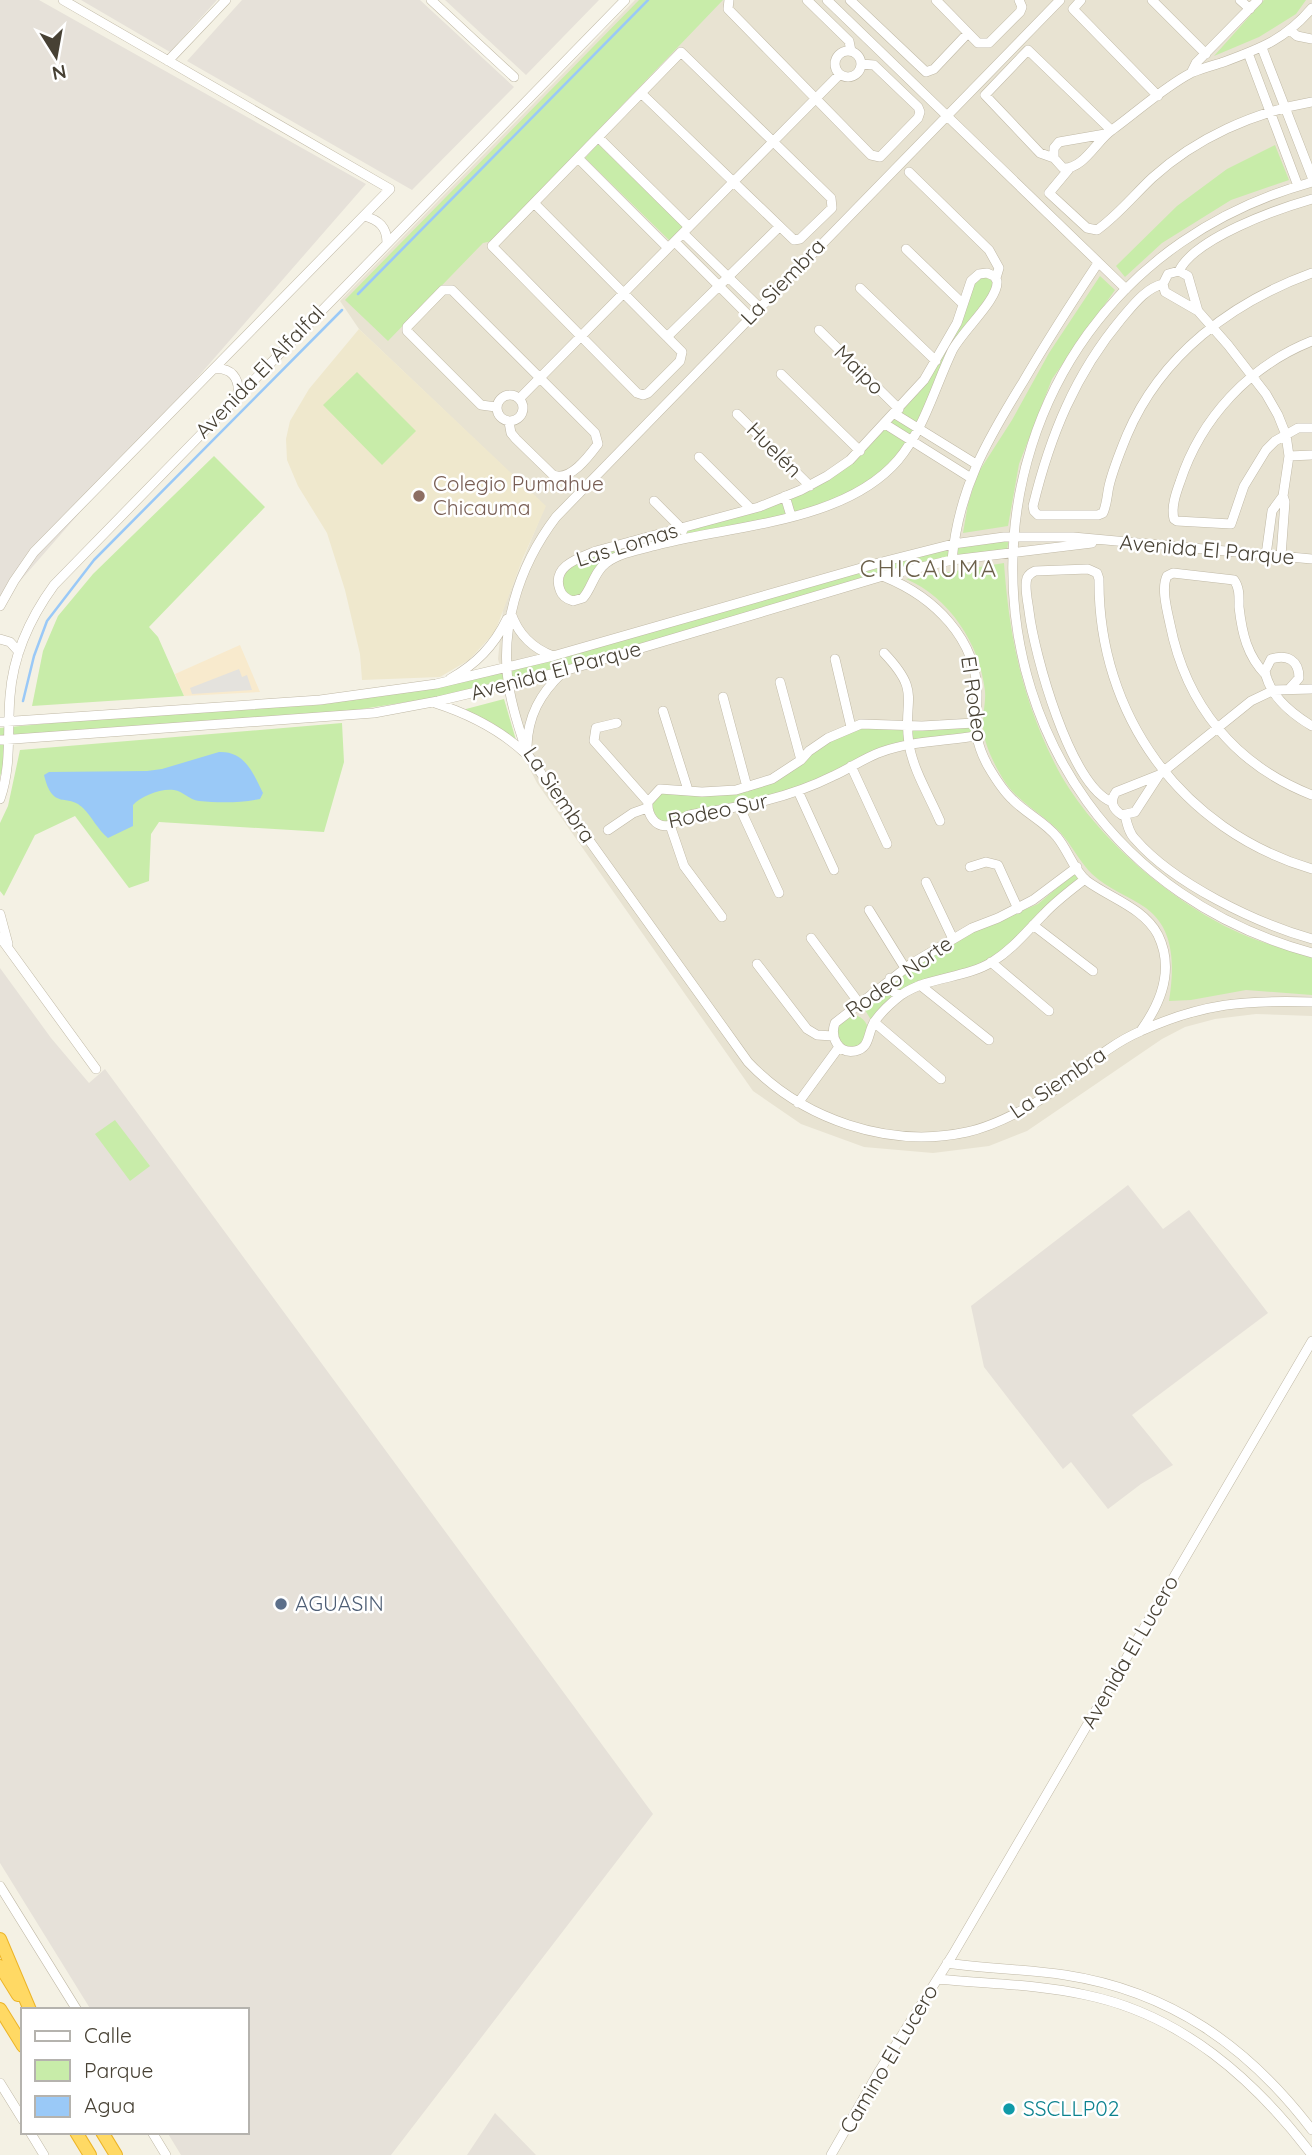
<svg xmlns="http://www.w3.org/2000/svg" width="1312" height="2155" font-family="Quicksand,sans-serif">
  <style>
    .residential { fill: #e8e3d2 }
    .commercial { fill: #f8eacd }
    .industrial { fill: #e6e1d9 }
    .education { fill: #efe8cd }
    .green { fill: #c8eca9 }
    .parking { fill: #e4e2dd }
    .water { fill: #9ac9f7 }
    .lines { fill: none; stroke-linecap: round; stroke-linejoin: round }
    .stream { stroke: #9ac9f7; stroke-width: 2.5 }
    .minor-casing { stroke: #c0b9a6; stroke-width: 10 }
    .highway-casing { stroke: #ecb427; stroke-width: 14 }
    .minor { stroke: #fff; stroke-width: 9 }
    .highway { stroke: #ffd964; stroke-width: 12 }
    .education-dot { fill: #8d6e63; stroke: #fff; stroke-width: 2.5 }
    .service-dot { fill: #5c6f8a; stroke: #fff; stroke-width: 2.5 }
    .culture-dot { fill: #0f9aa8; stroke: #fff; stroke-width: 2.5 }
    .labels { text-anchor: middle; stroke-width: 5; stroke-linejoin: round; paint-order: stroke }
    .street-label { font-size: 21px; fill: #474134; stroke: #fff }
    .education-label { font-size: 21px; fill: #785e54; stroke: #fff; text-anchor: start }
    .service-label { font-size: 21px; fill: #4e5e75; stroke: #fff; text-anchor: start }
    .culture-label { font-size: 21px; fill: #0d838f; stroke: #fff; text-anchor: start }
    .quarter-label { font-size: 24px; letter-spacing: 2px; fill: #6b604a; stroke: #fff }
  </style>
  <rect width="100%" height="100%" fill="#f4f1e4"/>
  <!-- residential -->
  <path class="residential" d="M635,0h677v1016l-56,-2 -41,5 -30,8 -23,12 -135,92 -38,15 -56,7 -69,-6 -63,-23 -48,-33 -216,-308 -11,-21 -28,-103 5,-50 42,-103 -186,-177 -19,-28z"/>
  <!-- commercial -->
  <path class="commercial" d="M240,645l20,47 -76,4 -9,-22z"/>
  <!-- industrial -->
  <path class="industrial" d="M0,0h39l327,184 -366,420z
    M81,0h136l-47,52z
    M242,0h178l94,87 -102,103 -225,-129z
    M445,0h154l-73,75z
    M0,968l51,70 38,45 16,-14 548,745 -262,341h-210l-14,-23h80v-122h-156l-91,-147z
    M1128,1185l35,44 26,-19 79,103 -136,102 41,50 -32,19 -33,25 -37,-47 -8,7 -79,-102 -13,-61z
    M495,2113l41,42h-69z"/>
  <!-- education -->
  <path class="education" d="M359,329l187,177 -23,52 -28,74 -26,28 -29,17 -78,3 -2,-26 -15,-64 -18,-57 -29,-47 -11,-26 -1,-21 4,-18 19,-32z"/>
  <!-- green -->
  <path class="green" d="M639,0h84l-231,241 -9,2 -95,98 -43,-41z
    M1264,0h42l-10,14 -37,23 -45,19z
    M598,144l85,83 -13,14 -85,-83z
    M1275,145l14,35 -58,20 -69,43 -37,34 -9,-11 61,-60 50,-37z
    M984,275l11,4 -3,17 -26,29 -56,115 -30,34 -34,21 -56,20 -177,42 -33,41 -13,-1 -5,-14 4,-11 11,-10 19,-9 87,-23 146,-52 97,-97 46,-95z
    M1100,276l15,14 -63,89 -33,85 -11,62 -45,7 5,-29 10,-31 34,-53 37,-67z
    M357,372l59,59 -34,34 -59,-60z
    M214,456l51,51 -116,120 9,10 26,59 -152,10 11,-55 15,-35 35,-42z
    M1009,538l-2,12 -56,7 -385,111 -133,30 -97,15 -322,24 -10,8 1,13 -5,19v-49l147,-14 171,-9 110,-16 455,-124 71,-18z
    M1004,563c5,73 18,135 51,201 33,66 110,133 176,165 26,13 53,20 81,27v39l-66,-5 -55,10 -22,1c5,-32 7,-71 -23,-93 -17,-12 -38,-19 -54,-34 -10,-9 -21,-30 -32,-42 -17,-18 -41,-29 -55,-50 -10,-16 -23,-40 -22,-59 0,-11 3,-22 2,-32 -5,-47 -36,-94 -79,-112z
    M504,699l12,41 -24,-17 -26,-12v-2z
    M342,723l2,39 -20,70 -165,-10 -8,12 -2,47 -20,7 -54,-72 -40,19 -31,61 -4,-5v-68l8,-17 12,-56z
    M972,726l1,8 -53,6 -118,47 -133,35c-14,-1 -16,-5 -19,-19l5,-8 13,-4 34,3 71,-12 57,-42 31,-13z
    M1076,872l5,7 -44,35 -6,9 -27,27 -30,18 -43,10 -60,42 -6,-10 25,-27 17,-13 67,-39 64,-27z
    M836 1031a16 16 0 1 1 32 0a16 16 0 1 1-32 0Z
    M115,1120l35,46 -20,15 -35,-47z"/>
  <!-- parking -->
  <path class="parking" d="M239,669l3,8 5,-2 5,15 -60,4 -2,-6z"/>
  <!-- water -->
  <path class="water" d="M219,752c26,-1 34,21 44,41l-3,6c-19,4 -41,4 -61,2 -10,-1 -16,-10 -25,-11 -13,-2 -33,6 -41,15v21l-25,12c-10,-8 -16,-21 -25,-30 -16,-16 -30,4 -39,-33l5,-3 98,-1 15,-2z"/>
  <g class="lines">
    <!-- stream -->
    <path class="stream" d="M358,294l290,-294
      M23,701l11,-45 13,-35 47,-61 248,-250"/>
    <defs>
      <path id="minor" d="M431,0l83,77
        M729,0l-1,9 143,146 9,2 38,-39 2,-6 -2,-5 -44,-42 -13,-1
        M807,0l42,41 2,10
        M827,0l299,289
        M850,0l76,72 8,-3 34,-36
        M936,0l42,43h11l31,-31 2,-5 -3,-7
        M1060,0l-504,517c-38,50 -58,114 -46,176 4,21 11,42 18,62l220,307c54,57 140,87 219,70 24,-5 47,-17 68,-29 37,-22 66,-55 106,-72 62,-28 104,-31 171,-29
        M1081,0l-8,9 85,87
        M1152,0l54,54
        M1240,0l10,9
        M1291,31l6,5 15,3
        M1262,48l50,129
        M835 64a13 13 0 1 1 26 0a13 13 0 1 1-26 0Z
        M1248,53l50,133
        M168,61l58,-61
        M1191,73l5,-10 62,-63
        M1111,130l-83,-80 -43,45 55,58 14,5 9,10c20,2 34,-28 49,-38 25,-18 52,-43 79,-57 9,-4 20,-7 30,-10 38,-14 64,-23 91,-55
        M598,137l91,90
        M578,158l90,90
        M1054,158v-10l5,-6 46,-8
        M1069,169l-20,24 38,35 10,2c20,-14 37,-35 55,-52 44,-40 102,-66 160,-76
        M909,172l80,78 10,18 -3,10
        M1312,182c-397,110 -401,661 0,771
        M534,203l148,149 -2,9 -32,32 -5,2 -6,-2 -145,-147c63,-65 126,-129 189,-194l150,146 1,10 -32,31 -6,1 -153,-147
        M364,216c15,4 23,11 23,27
        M683,233l76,74
        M675,242l74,74
        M906,249l57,55
        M1179,271c16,-33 98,-62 133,-72
        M987,273l7,3 3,5c2,18 -35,50 -45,70 -17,36 -28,78 -54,109 -53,62 -163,65 -237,84 -18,5 -40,8 -55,19 -12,9 -14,25 -23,35l-10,3c-7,-2 -11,-5 -13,-11 -9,-24 19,-32 36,-39l163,-44 42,-17 26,-14 23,-16 74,-80 33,-57 14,-42 8,-7z
        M1163,284c-17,4 -29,20 -41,34 -47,56 -72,118 -89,188l1,5 4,4h60l5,-2c4,-9 4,-18 6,-27 4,-17 11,-34 18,-51 34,-80 105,-133 185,-162
        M860,288l76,73
        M1198,311l-10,-35 -9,-5 -11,3 -5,10 2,8 33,19 30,34 38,49 12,21 8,20 3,21 -6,40 2,6 -4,54
        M819,330l80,79
        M667,337l112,-110
        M1312,341c-63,25 -111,77 -132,141 -4,11 -9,25 -6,37l3,2 54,3 13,-38 22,-36 9,-9 23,-13h14
        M214,369c17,-2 26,9 24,26
        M781,374l79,77
        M497 408a13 13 0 1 1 26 0a13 13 0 1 1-26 0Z
        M519,399l320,-324
        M496,407l-15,-2 -74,-74v-4l36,-37h9l143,143 3,11c-9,12 -28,38 -45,31l-37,-36 -5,-6 -2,-11
        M737,414l73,72
        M895,414l81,50
        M885,424l86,54
        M1289,456l23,-1
        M699,457l52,52
        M785,496l6,20
        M654,501l29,29
        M1266,555l6,-44 11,-15
        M952,560c7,-72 34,-118 71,-178 24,-41 49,-80 75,-119
        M885,577c49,20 92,62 92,117 0,30 -5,43 11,72 7,12 15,25 25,34 14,14 32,22 44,37 11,13 17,34 30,44 23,17 57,27 71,54 16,33 4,66 -16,94
        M0,606l14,-25 20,-29 356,-363 -327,-189
        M511,613c7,21 21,35 42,43
        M0,639l10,3 9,10
        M884,653c39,41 18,45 25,91 4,26 21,53 31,77
        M835,659l16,68
        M1266,675c-19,-19 -24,-42 -27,-68 0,-9 1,-19 -5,-27l-61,-7 -6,3c-6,12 0,34 3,48 16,81 65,141 142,171
        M450,679c26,-15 44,-33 57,-60
        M780,682l21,78
        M1290,688l9,-10c0,-18 -12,-24 -28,-19l-6,12c4,24 27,43 47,55
        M723,697l24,90
        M435,703c34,11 64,26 90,50
        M663,711l25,79
        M0,722l320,-22 116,-16 117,-28 329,-94 71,-18 51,-7h69l239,22
        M617,723l-21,5 -2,13 54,61
        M974,723l-52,3 -61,-2 -33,14 -19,13 -8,9 -29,19 -36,11 -34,2 -42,-3 -12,13c-1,12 7,27 22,23 8,-2 14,-10 24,-11 48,-7 95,-16 139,-38 16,-7 31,-18 48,-24 30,-11 63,-11 95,-16
        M0,740l374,-27 64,-12 126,-30 319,-95 69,-16 140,-17
        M527,746c1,-30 13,-52 35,-73
        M851,766l36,78
        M1159,775l-24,37 -13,3c-9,-6 -13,-13 -6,-23l43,-17 92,-74 23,-11 38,-1
        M798,791l36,79
        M0,799c12,-34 7,-68 10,-103 3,-41 20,-78 44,-111l571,-585
        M1112,802c-42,-16 -78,-149 -83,-191 -1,-9 -5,-24 -2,-33 2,-4 4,-5 8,-7l53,-2 9,4 2,6c-1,136 82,251 213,290
        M739,806l40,87
        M1125,815c2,9 4,18 10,24 39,45 121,84 177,100
        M670,825l14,41 38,51
        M608,830l25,-17 14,-5
        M970,867l16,-5 12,3 20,44
        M1077,867l-44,33 -35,18 -26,10 -61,36 -76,59c-5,14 3,31 20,28 16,-3 12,-19 20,-30 7,-10 17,-19 26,-26 28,-19 63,-16 91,-33 21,-13 35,-31 52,-48 12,-13 27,-24 41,-35
        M926,882l27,57
        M869,910l36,58
        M0,914l8,30
        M1033,925l60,46
        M0,937l96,132
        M811,938l48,65
        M991,962l58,49
        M757,964l50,65 10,6 16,1
        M890,978c-3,9 1,15 11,17
        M920,985l69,55
        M874,1022l67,57
        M798,1103l41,-56
        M0,1886l77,124
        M947,1963c39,6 79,6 118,12 105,16 183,71 247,155
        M938,1979c49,5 100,5 148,16 96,20 168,84 226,160
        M0,2083l23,37
        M30,2132l14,23
        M152,2132l14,23
        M831,2155l47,-82 74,-117 360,-615"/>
      <path id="highway" d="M0,1939l30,71
        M0,1966l18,29
        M0,2009l23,37
        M76,2132l14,23
        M102,2132l14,23"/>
    </defs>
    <!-- minor casing -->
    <use href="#minor" class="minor-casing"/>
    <!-- highway casing -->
    <use href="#highway" class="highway-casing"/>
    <!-- minor -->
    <use href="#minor" class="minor"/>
    <!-- highway -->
    <use href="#highway" class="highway"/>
  </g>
  <!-- markers -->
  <circle class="education-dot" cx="419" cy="496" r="7"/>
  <circle class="service-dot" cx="281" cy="1604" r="7"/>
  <circle class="culture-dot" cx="1009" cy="2109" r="7"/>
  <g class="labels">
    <!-- street labels -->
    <g class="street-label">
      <text transform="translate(783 282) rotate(-46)" y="7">La Siembra</text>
      <text transform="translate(859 370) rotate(45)" y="7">Maipo</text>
      <text transform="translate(260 372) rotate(-46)" y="7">Avenida El Alfalfal</text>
      <text transform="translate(774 450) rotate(45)" y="7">Huelén</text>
      <text transform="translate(627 545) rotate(-17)" y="7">Las Lomas</text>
      <text transform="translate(1207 550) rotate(5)" y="7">Avenida El Parque</text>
      <text transform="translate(556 671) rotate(-15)" y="7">Avenida El Parque</text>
      <text transform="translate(974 699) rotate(82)" y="7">El Rodeo</text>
      <text transform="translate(559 795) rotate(56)" y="7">La Siembra</text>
      <text transform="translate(718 811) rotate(-12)" y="7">Rodeo Sur</text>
      <text transform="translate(899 977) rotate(-35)" y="7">Rodeo Norte</text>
      <text transform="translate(1058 1083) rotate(-34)" y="7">La Siembra</text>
      <text transform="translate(1130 1652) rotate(-60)" y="7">Avenida El Lucero</text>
      <text transform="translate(889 2059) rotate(-59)" y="7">Camino El Lucero</text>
    </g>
    <!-- education labels -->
    <g class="education-label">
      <text x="433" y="491">Colegio Pumahue<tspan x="433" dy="24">Chicauma</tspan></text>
    </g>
    <!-- service labels -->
    <g class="service-label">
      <text x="295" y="1611">AGUASIN</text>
    </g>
    <!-- culture labels -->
    <g class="culture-label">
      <text x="1023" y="2116">SSCLLP02</text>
    </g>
    <!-- quarter labels -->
    <g class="quarter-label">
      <text x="929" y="577">CHICAUMA</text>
    </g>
  </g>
  <!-- legend -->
  <rect x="21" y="2008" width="228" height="126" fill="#ffffff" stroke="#b5b3ae" stroke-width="2"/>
  <rect x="35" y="2031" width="35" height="10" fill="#ffffff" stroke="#b5b3ae" stroke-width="2"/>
  <text x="84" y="2043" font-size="21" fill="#474134">Calle</text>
  <rect x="35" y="2060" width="35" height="21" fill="#c8eca9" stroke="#b5b3ae" stroke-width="2"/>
  <text x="84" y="2078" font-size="21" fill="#474134">Parque</text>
  <rect x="35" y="2096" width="35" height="21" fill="#9ac9f7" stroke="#b5b3ae" stroke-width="2"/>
  <text x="84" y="2113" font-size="21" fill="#474134">Agua</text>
  <!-- north arrow -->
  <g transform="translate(56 56) rotate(169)" stroke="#ffffff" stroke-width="5" paint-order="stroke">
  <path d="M0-5L12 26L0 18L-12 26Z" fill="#474134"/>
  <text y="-10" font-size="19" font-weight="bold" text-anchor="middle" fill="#474134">N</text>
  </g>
</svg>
